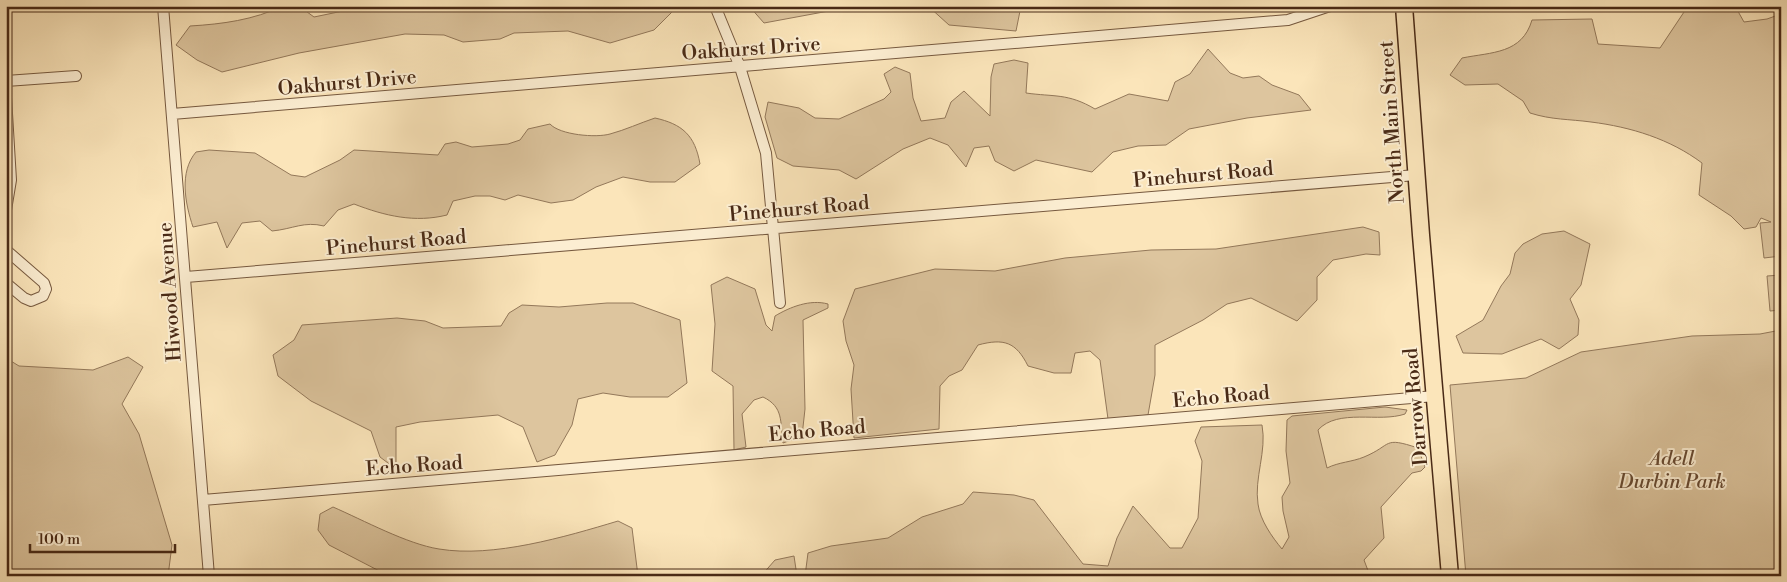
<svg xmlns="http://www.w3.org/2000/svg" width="1787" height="582" font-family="'Libre Bodoni',serif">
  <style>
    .green { fill: #ddc59e; stroke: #93785a }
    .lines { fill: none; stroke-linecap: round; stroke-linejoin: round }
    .minor-casing { stroke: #76593f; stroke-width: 12 }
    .primary-casing { stroke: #492a16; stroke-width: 19 }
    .minor { stroke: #fceed2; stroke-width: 10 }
    .primary { stroke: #fbe5ba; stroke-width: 16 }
    .labels { text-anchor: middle; stroke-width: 4; stroke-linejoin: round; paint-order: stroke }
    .street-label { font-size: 20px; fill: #492a16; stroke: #fceed2 }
    .park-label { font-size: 20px; font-style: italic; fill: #674931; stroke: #fceed2 }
  </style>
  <rect width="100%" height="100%" fill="#fbe5ba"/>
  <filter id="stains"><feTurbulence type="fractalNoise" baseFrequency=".004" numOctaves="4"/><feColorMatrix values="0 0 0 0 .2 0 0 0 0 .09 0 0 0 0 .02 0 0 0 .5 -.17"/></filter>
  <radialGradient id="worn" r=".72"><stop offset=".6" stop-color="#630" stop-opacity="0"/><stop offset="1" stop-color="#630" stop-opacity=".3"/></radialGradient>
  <!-- green -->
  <path class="green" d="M283,6h16l15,11 53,-11h311l-24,24 -44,13 -42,-12 -54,2 -14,6 -37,3 -19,-7 -39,-1 -106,19 -77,19 -25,-12 -21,-15 14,-19c33,-2 63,-6 93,-20z
    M749,6h141l-45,2 -81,15z
    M928,6h93l-5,25 -67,-6z
    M1688,6h47l9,16 23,-3 14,-5v211h-3l3,31 -17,2 -4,-35 11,-1 -10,-4 -5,9 -12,2 -13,-13 -32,-21 3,-32c-32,-24 -71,-36 -111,-41 -22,-3 -39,-2 -61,-9l-7,-12 -25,-17 -33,1 -15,-10 12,-17c30,-6 60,-4 70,-38l60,-1 6,25 62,4z
    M1208,49l22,24 13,5 16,-2 13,9 27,10 12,15 -64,8 -58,11 -23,16 -28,1 -25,6 -21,20 -56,-12 -22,11 -19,-10 -6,-15 -15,2 -8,19 -18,-22 -18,-7 -27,11 -47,30 -17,-9 -46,-4 -16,-8 -12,-41 3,-15 31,6 16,10 24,1 45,-20 7,-7 -7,-18 11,-7 15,6 3,25 8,23 24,-3 6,-16 13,-11 26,25 1,-39 3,-13 20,-4 14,3 -2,30c28,4 42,0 69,16l34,-15 39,7 7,-19 15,-8z
    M655,118c27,6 40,17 45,46l-25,18h-25l-27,-5 -27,10 -23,13 -22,3 -33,-8 -13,5 -15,-4h-15l-22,5 -6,14c-32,8 -62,1 -93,-11l-16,6 -14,16c-20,-5 -31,3 -52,5l-12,-10 -18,2 -15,25 -10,-26 -24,5c-8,-24 -14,-55 3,-75l13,-2 46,3 36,22 14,2 35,-17 14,-10 84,5 7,-11 11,-2 16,5 36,-3 12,-4 8,-11 22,-5c10,11 46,14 60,10 15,-4 30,-11 45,-16z
    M1363,227l16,5 1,23 -14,-1 -33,6 -16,17v23l-20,21 -46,-23 -24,6 -24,16 -48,25v30l-7,40 -40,4 -8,-59 -10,-9 -15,2 -4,20h-17l-26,-7c-12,-24 -24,-28 -50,-21l-16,25 -13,6 -9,10 -1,43 -85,9 -3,-49 3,-24 -8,-24 -3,-20 12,-32 80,-20 60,2 70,-13 86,-8 65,-1z
    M1564,231l26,13 -9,41 -11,14 9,21 -1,15 -19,14 -18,-10 -39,15 -39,-1 -7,-17 27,-16 18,-34 9,-12 5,-21 8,-9 19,-10z
    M1781,275v35l-11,1 -3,-35z
    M727,277l28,12 11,36 6,6 3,-15c15,-9 35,-17 53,-12v4l-25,12 2,89 -3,27 -19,7c-3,-21 1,-36 -20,-46l-9,3 -12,14 4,33 -12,3 -1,-64 -21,-15 3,-47 -4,-39z
    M607,303h26l47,17 7,63 -19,14h-38l-27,-4 -25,6 -6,26 -17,30 -18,7 -14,-35 -25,-12 -78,7 -24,5v42l-16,-12 -9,-26 -60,-30 -33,-25 -5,-21 21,-15 8,-15 95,-7 28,3 18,7 58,-2 8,-13 13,-8 37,2z
    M1781,330v246h-315l-16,-191 76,-7 55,-26 111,-16 68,-2z
    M128,357l15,10 -21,37 17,30 33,111 -4,31h-162v-218l13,8 74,4z
    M1385,407l22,3 -2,4c-26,9 -67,-6 -87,16l9,38c12,-6 25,-6 37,-11 29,-12 18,-21 54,-9l7,19 -4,4 -9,2 -31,34 3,31 -20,22 6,16h-565l3,-23 23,-7 57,-8 34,-21 41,-13 10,-12 41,3 20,5 49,64 25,2 9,-28 16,-32 37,42h12l16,-30 4,-57 -7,-20 6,-14 61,-2c5,26 -8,53 -4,79 2,16 14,33 24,45l7,-12 -6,-26 -1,-14 8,-14 -4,-32 1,-31 5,-4z
    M333,507c30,13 74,37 106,42 54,9 126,-12 179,-28l14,7 6,48h-249l-60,-31 -11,-15 2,-16z
    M794,556l3,20h-36l14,-16z"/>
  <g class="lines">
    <defs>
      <path id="minor" d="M163,6l46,570
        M715,6l25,61 26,86 14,150
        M6,81l70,-5
        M6,97l5,83 -5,30
        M172,114l1116,-94 42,-14
        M6,250l38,33 2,6 -3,7 -12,5 -7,-3 -18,-15
        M186,277l1230,-102
        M203,500l1232,-104"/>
      <path id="primary" d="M1404,6l17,229 29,341"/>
    </defs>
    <!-- minor casing -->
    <use href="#minor" class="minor-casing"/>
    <!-- primary casing -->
    <use href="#primary" class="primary-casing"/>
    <!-- minor -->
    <use href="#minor" class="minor"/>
    <!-- primary -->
    <use href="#primary" class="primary"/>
  </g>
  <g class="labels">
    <!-- street labels -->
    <g class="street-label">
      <text transform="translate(751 48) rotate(-4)" y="7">Oakhurst Drive</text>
      <text transform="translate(347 82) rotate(-5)" y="7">Oakhurst Drive</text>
      <text transform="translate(1391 122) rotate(-94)" y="7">North Main Street</text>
      <text transform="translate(1203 174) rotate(-5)" y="7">Pinehurst Road</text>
      <text transform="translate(799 208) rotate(-5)" y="7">Pinehurst Road</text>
      <text transform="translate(396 242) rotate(-5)" y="7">Pinehurst Road</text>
      <text transform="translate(169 292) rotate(-94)" y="7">Hiwood Avenue</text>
      <text transform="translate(1221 396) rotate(-5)" y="7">Echo Road</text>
      <text transform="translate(1415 407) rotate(-95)" y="7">Darrow Road</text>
      <text transform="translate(817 430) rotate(-5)" y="7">Echo Road</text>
      <text transform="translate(414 465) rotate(-4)" y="7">Echo Road</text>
    </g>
    <!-- park labels -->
    <g class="park-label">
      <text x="1672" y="465">Adell<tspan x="1672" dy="23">Durbin Park</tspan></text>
    </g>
  </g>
  <!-- margin -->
  <rect width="1787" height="582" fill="none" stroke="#fbe5ba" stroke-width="25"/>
  <rect x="8" y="8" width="1772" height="567" fill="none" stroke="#492a16" stroke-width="2.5"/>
  <rect x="12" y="12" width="1762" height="557" fill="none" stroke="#492a16"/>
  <!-- scale -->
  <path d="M30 544v8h145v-8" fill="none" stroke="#492a16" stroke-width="2.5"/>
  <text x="38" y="544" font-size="15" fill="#492a16" stroke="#fceed2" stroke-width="4" paint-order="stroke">100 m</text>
  <rect width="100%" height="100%" filter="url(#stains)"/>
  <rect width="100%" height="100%" fill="url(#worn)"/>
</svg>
